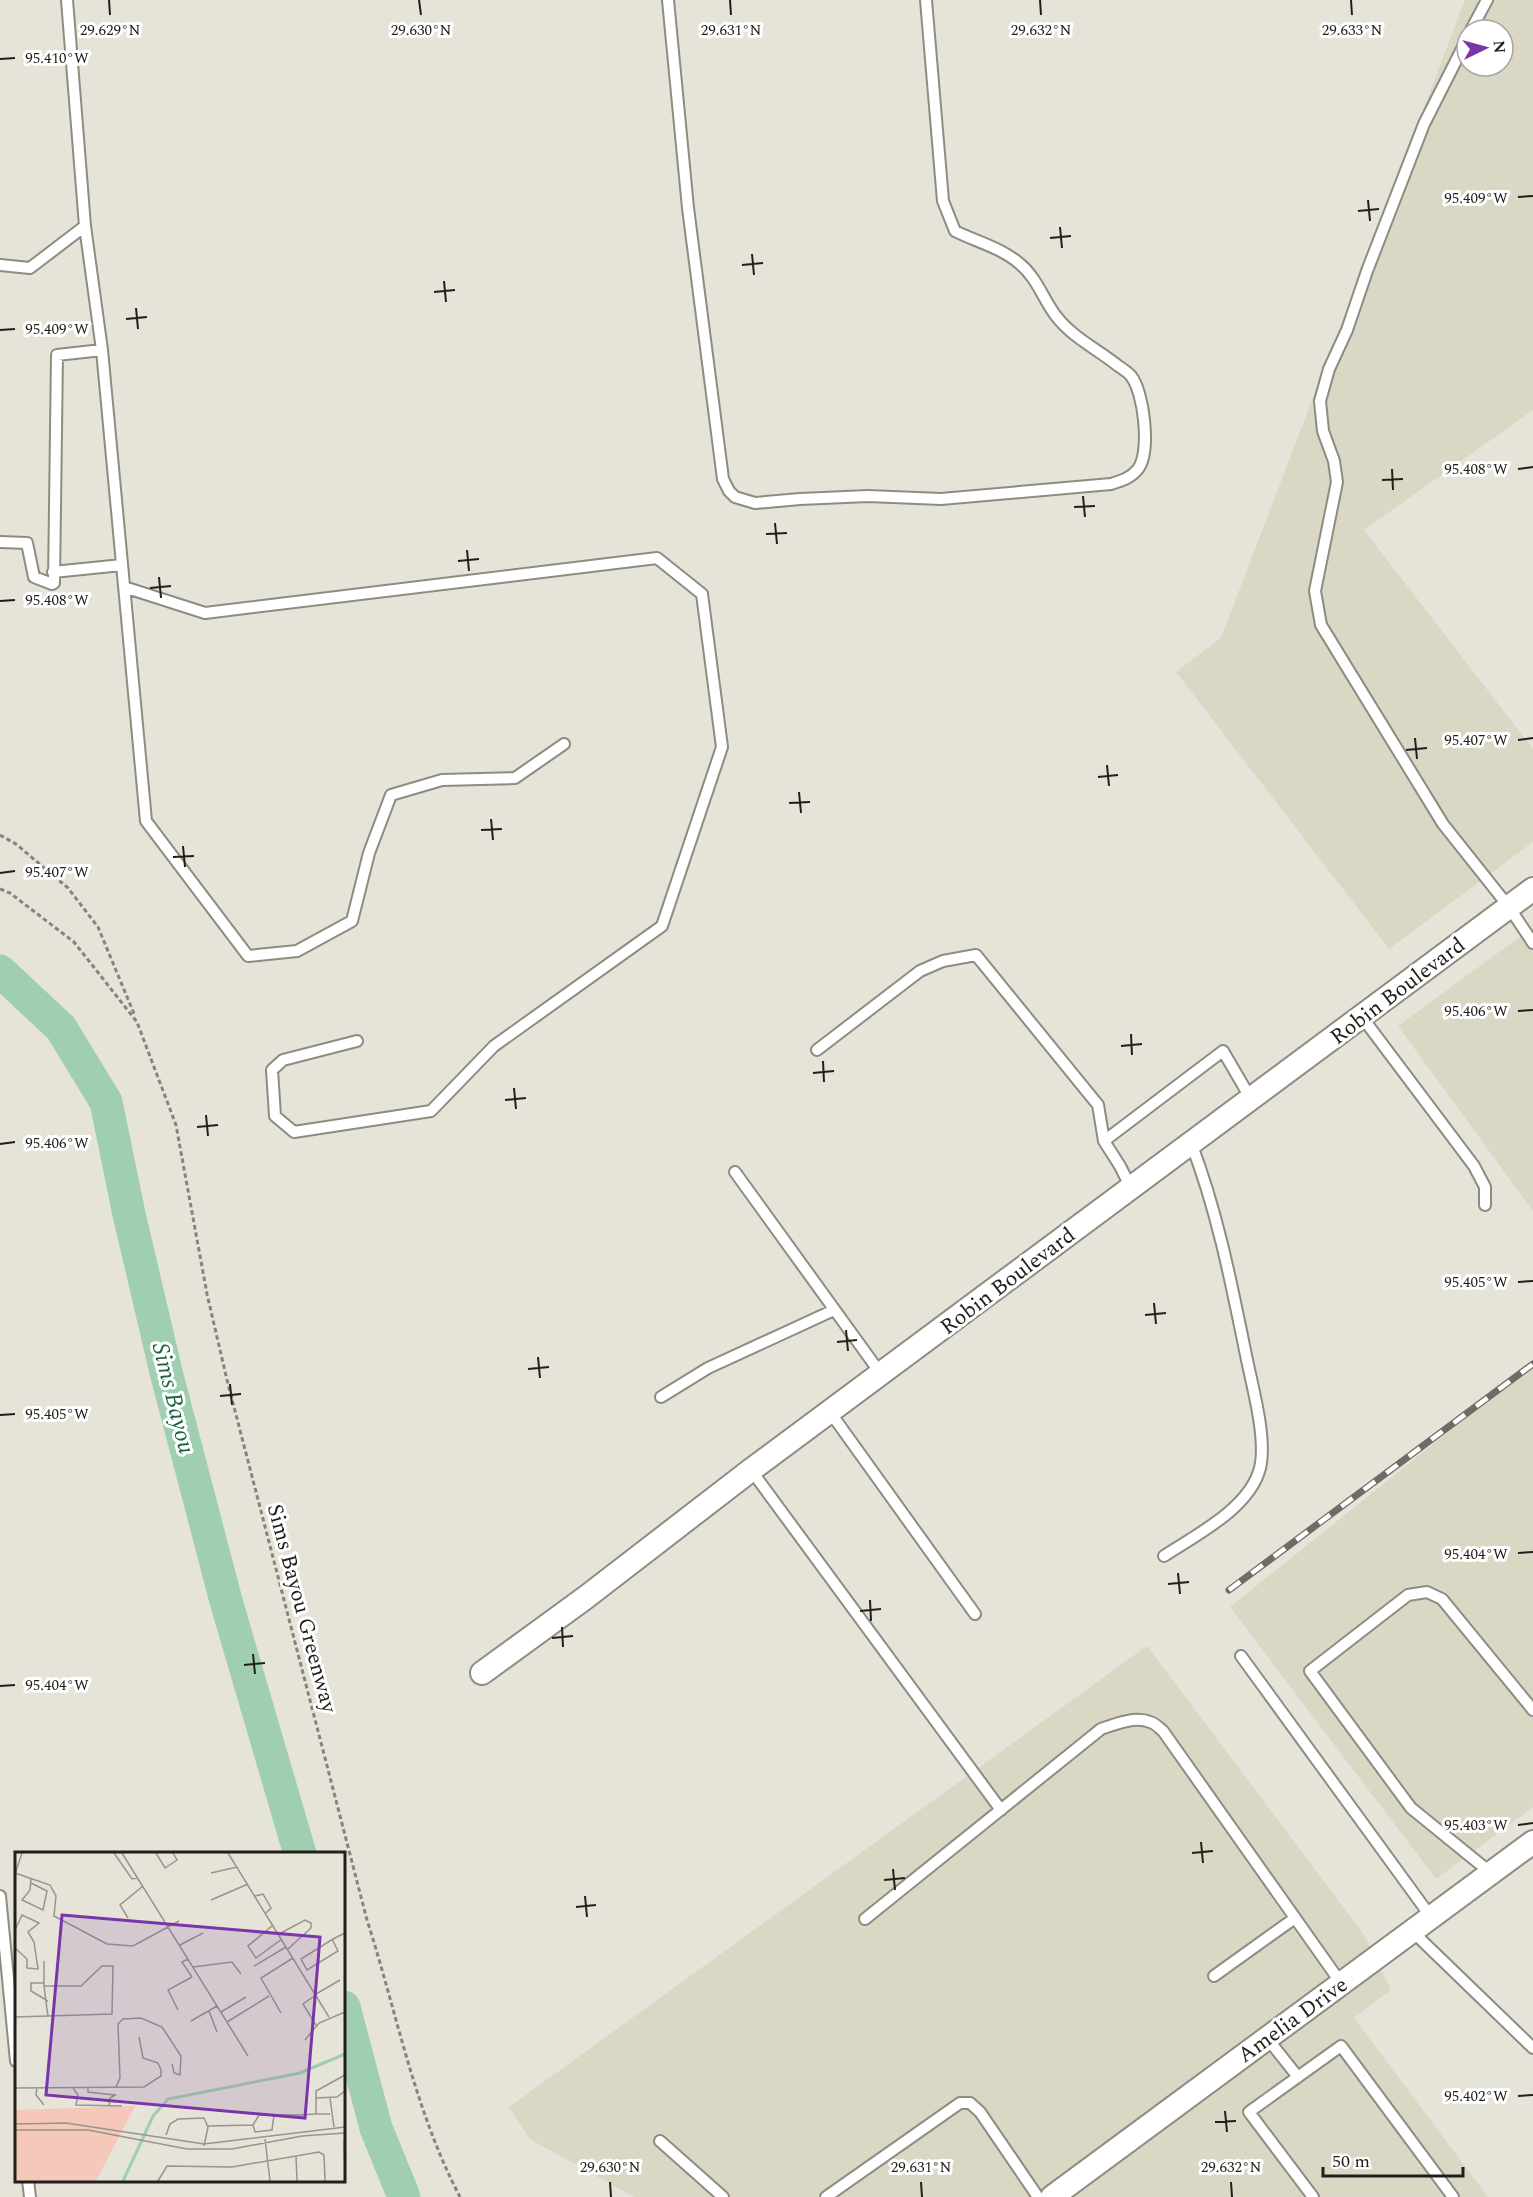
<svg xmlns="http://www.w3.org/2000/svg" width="1533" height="2197" font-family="Spectral,serif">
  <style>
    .built { fill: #dad7c5; fill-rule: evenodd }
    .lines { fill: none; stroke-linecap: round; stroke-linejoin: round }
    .river { stroke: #9fceb1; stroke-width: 33 }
    .lane-casing { stroke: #8e8c82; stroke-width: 14 }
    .street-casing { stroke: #8e8c82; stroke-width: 26 }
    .path { stroke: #86847c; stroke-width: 3; stroke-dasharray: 4.5 3; stroke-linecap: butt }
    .lane { stroke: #fff; stroke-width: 10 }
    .street { stroke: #fff; stroke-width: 22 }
    .rail-casing { stroke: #6e6c65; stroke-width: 7 }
    .rail { stroke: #fff; stroke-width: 4.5; stroke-dasharray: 14; stroke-linecap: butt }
    .ticks { fill: none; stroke: #201f1b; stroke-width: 2 }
    .labels { text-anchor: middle; stroke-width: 6; stroke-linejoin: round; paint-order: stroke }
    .street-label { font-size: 22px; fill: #201f1b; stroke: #fff }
    .water-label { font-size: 24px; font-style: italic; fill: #19643f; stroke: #fff }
    .inset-river { fill: none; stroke: #9fceb1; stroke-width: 3 }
    .inset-road { fill: none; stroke: #97958c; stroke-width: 1.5 }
    .view { fill: #7a35a8; fill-opacity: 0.15; stroke: #7a35a8; stroke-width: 3 }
    .inset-edge { fill: none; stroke: #201f1b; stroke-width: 3 }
    .ticks-label { font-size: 15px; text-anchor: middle; fill: #201f1b; stroke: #fff; stroke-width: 6; stroke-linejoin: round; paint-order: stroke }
  </style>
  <rect width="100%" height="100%" fill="#e6e3d8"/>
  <!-- built -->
  <path class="built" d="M1465,0h68v410l-169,120 169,219v93l-144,107 -213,-277 45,-34zM1467,30h36v36h-36z
    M1533,927v284l-135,-185z
    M1533,1364v443l-97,72 -206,-272z
    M1147,1646l217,289 27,55 -37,28 134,179h-854l-104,-58 -21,-32z"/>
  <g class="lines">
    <!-- river -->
    <path class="river" d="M0,971l61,57 45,74 23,112 37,158 60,229 74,253
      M344,2007l32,121 28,69"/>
    <defs>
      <path id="lane" d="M67,0l18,226 17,124 44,471 102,135 49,-5 55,-30 17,-68 22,-58 51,-15 73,-2 49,-34
        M668,0l20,208 35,271 6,12 6,6 20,6 45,-4 68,-3 73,3 170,-15c10,-3 20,-6 27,-15 13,-17 6,-77 -7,-93 -3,-4 -10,-8 -14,-11 -20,-16 -45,-28 -61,-49 -13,-17 -19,-38 -36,-52 -18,-16 -43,-22 -65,-33l-12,-30 -17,-201
        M1471,30l16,-30
        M1467,39l-43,85 -57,147 -20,59 -18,39 -9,32 3,30 11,30 3,21 -22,109 6,34 122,199 66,83 24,36
        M0,265l30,3 55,-42
        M0,542l27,1 7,34 18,7 2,-1 3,-228 45,-5
        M53,572l69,-7
        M124,587l81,26 452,-55 45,36 20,153 -60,179 -168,120 -63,65 -137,21 -19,-16 -3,-46 11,-10 74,-19
        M1362,1017l112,149 11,21v18
        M817,1050l103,-79 23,-10 33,-6 122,150 6,36
        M735,1172l146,202
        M1131,1188l-11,-22 -16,-25 119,-90 28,48
        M661,1397l47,-29 126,-58
        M830,1412l145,202
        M751,1470l250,340
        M1164,1556c32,-21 86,-48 96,-88 7,-28 -7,-79 -13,-108 -15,-73 -29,-147 -56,-217
        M1241,1656l190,261
        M1491,1873l-80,-65 -101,-137 98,-76 19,-3 15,7 91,111
        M0,1896l16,165
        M865,1919l236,-190c14,-5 34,-13 49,-7 5,1 9,6 13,9l178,252
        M1412,1931l121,117
        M1214,1976l81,-58
        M1267,2038l31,39
        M660,2141l63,56
        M28,2180l2,17
        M826,2197l134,-94h10l10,9 58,85
        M1313,2197l-64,-85 92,-66 112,151"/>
      <path id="street" d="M482,1673l103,-75 166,-128 782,-581
        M1052,2197l481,-355"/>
    </defs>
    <!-- lane casing -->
    <use href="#lane" class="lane-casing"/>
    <!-- street casing -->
    <use href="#street" class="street-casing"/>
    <!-- path -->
    <path class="path" d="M0,835l16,9 52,44 30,39 37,89
      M0,889l10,4 64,49 63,80 39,103 31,169 20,86 140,540c30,93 47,189 93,277"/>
    <!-- lane -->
    <use href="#lane" class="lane"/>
    <!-- street -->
    <use href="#street" class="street"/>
    <defs>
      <path id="rail" d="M1229,1590l304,-226"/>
    </defs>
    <!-- rail casing -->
    <use href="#rail" class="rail-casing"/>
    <!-- rail -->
    <use href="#rail" class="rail"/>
  </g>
  <!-- ticks -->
  <path class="ticks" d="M109,0l1,15M419,0l2,15M730,0l1,15M1040,0l1,15M1351,0l1,15M0,59l15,-1M1518,197l15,-1M1368,200l2,21M1358,211l21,-2M1060,227l2,21M1050,238l21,-2M752,254l2,21M742,265l21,-2M444,281l2,21M434,292l21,-2M136,308l2,21M126,319l21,-2M0,330l15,-1M1392,469l1,21M1518,469l15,-2M1382,480l21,-1M1083,496l2,21M1074,507l21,-1M775,523l2,21M766,534l21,-1M467,550l2,21M458,561l21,-2M159,577l2,21M150,588l21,-2M0,601l15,-1M1415,738l2,21M1518,740l15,-2M1406,750l21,-2M1107,765l2,21M1098,777l20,-2M799,792l2,21M789,803l21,-1M491,819l2,21M481,830l21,-1M183,846l2,21M173,857l21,-1M0,873l15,-2M1518,1011l15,-1M1131,1034l1,21M1121,1046l21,-2M823,1061l1,21M813,1073l21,-2M514,1088l2,21M505,1100l21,-2M206,1115l2,21M197,1127l21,-2M0,1144l15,-2M1518,1282l15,-1M1154,1303l2,21M1145,1315l21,-2M846,1330l2,21M837,1342l20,-2M538,1357l2,21M528,1369l21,-2M230,1384l2,21M220,1396l21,-2M0,1415l15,-1M1518,1553l15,-1M1178,1573l2,21M1168,1584l21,-2M870,1600l1,21M860,1611l21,-2M562,1627l1,20M552,1638l21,-2M253,1654l2,20M244,1665l21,-2M0,1686l15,-1M1518,1825l15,-2M1201,1842l2,21M1192,1853l21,-2M893,1869l2,21M884,1880l21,-2M585,1896l2,21M576,1907l20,-2M1518,2096l15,-1M1225,2111l2,21M1215,2122l21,-1M610,2182l1,15M921,2182l1,15M1231,2182l1,15"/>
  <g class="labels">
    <!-- street labels -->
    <g class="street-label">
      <text transform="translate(1397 990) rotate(-37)" y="8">Robin Boulevard</text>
      <text transform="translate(1007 1280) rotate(-37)" y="8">Robin Boulevard</text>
      <text transform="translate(303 1608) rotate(75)" y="8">Sims Bayou Greenway</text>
      <text transform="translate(1292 2019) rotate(-36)" y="8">Amelia Drive</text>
    </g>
    <!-- water labels -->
    <g class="water-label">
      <text transform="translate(174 1398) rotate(76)" y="8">Sims Bayou</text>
    </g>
  </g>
  <!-- overview -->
  <g transform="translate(15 1852)">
    <rect width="330" height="330" fill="#e6e3d8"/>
    <path d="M120,254l-39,75h-81v-71z" fill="#f5c8ba"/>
    <path class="inset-river" d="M329,289l1,19M108,329l30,-65 15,-17 132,-26 45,-19"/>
    <path class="inset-road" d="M99,1l18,26 6,-1M107,1l126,203M141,1l9,15 12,-8 -4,-7M213,1l101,164M0,21l35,12 6,11 -2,20 53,28 26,2 46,-25M196,21l26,-6M0,22l7,-21M16,26l-1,12 -8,10 21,10 4,-19 -16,-8M240,44l8,-2 8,14 -5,5M196,48l37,-16M113,66l-8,-13 23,-19M258,73l-25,21 8,12 26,-19M0,78l7,-15 17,8 -11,9 6,10 4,27 -11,-1v-9l-12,-11M264,82l26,-14 6,3v5l-23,21M317,87l6,12 -31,19 -6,-11 32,-20 12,-6M165,93l23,-12M173,107l-6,3 10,15M239,114l32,-19M178,115l39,-5 9,12M29,131h-13v8l17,10M29,134l4,31M301,142l24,-14M301,143l-13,9 14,23M163,158l-10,-20 24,-13M194,159l8,21M206,160l25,-15M266,161l-20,-35 32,-20M0,165l97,-3 1,-48h-11l-21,20h-37v-25M176,169l26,-15M212,170l42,-26M290,188l14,-17 26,-11M22,235l-1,8 8,10M73,235v5l27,3 -5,3 -1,8M101,235l4,-9 -2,-54 5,-5 18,-1 21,9 19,29 -1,19 -6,-2 -2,-9M0,236l129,-1 17,-11v-6l-3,-7 -15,-5 -4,-21M58,236l5,7 -2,10 46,1M301,246l21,-1 8,-6M315,246l4,29M301,262v-23l29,-16M259,263l-2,15 -17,2 -2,-7 6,-10h39l18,-1h14M0,272l51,-1 138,21 141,-17M193,274l45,-1M0,278h73l99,19h45l70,-13 43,-3M151,283l4,-11 8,-5 26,-1 4,9 -4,19M250,287l5,42M281,304l1,25M143,329l9,-15 65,1 87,-15 5,3 1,26"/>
    <path class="view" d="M47,63l258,22 -15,181 -259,-23z"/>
    <rect width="330" height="330" class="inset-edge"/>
  </g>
  <g class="ticks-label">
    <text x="110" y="35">29.629°N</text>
    <text x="731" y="35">29.631°N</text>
    <text x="1041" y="35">29.632°N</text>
    <text x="1352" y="35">29.633°N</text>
    <text x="421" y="35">29.630°N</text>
    <text x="57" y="63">95.410°W</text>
    <text x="1476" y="203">95.409°W</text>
    <text x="57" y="334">95.409°W</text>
    <text x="1476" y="474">95.408°W</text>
    <text x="57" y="605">95.408°W</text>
    <text x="1476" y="745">95.407°W</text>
    <text x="57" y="877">95.407°W</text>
    <text x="1476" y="1016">95.406°W</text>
    <text x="57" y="1148">95.406°W</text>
    <text x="1476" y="1287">95.405°W</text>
    <text x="57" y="1419">95.405°W</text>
    <text x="1476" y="1559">95.404°W</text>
    <text x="57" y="1690">95.404°W</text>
    <text x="1476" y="1830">95.403°W</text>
    <text x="1476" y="2101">95.402°W</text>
    <text x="610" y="2172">29.630°N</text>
    <text x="921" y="2172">29.631°N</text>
    <text x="1231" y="2172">29.632°N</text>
  </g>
  <!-- north arrow -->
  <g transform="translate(1485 48) rotate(85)"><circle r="28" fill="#ffffff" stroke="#a6a5a4" stroke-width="1.5"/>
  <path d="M0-4.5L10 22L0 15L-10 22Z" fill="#7a35a8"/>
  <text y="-9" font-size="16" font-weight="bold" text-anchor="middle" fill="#201f1b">N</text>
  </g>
  <!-- scale -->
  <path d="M1323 2167v9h140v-9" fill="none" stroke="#201f1b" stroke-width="3"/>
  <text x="1332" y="2167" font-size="18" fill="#201f1b" stroke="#ffffff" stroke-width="4.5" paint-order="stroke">50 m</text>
</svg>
